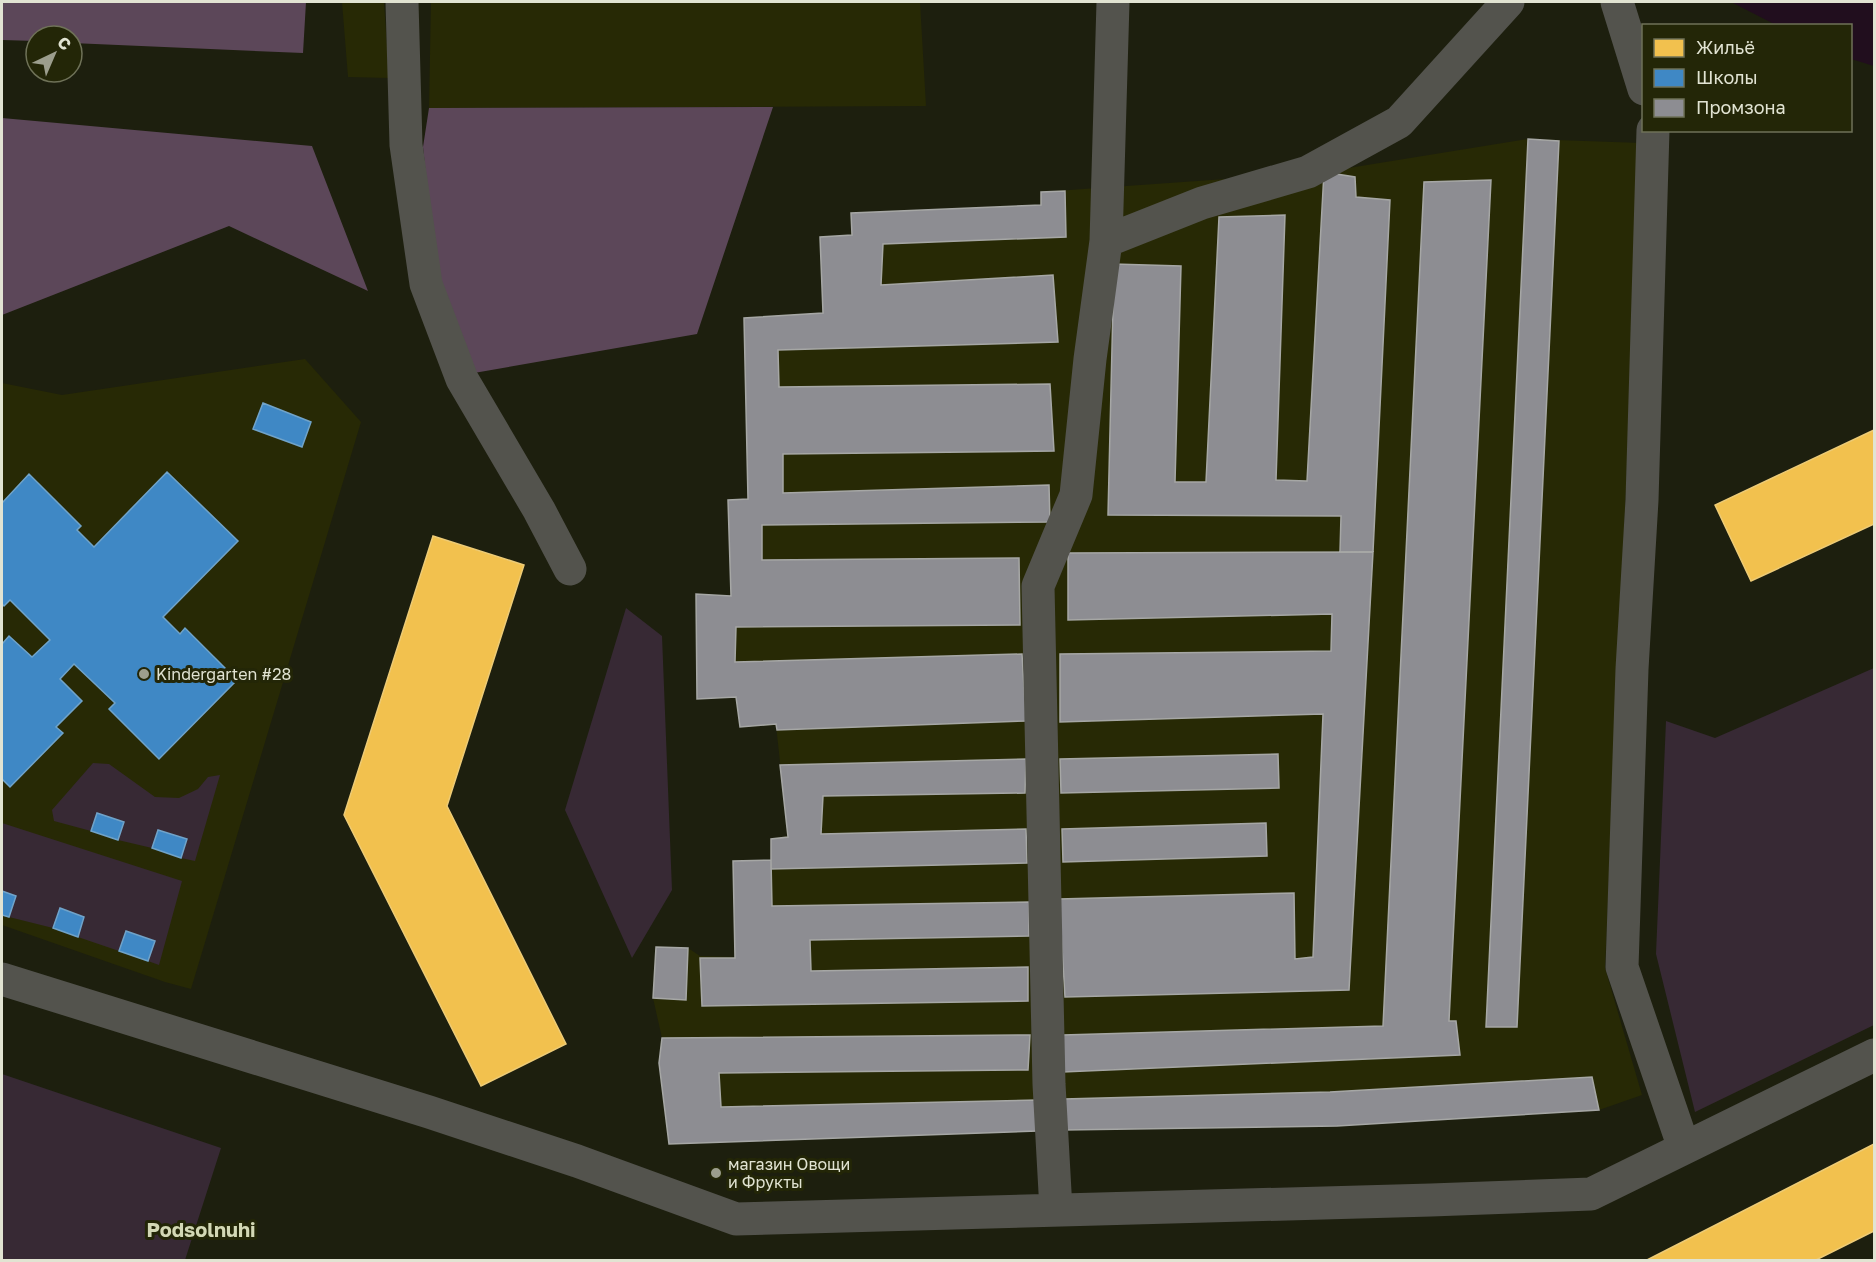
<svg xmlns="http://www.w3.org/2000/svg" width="1876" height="1262" font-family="'Golos Text',sans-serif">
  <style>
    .built { fill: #272905 }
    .green { fill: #372934 }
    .forest { fill: #5c4759 }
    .water { fill: #210e1e }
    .homes { fill: #f2c14e; stroke: #edcb76; stroke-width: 1.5 }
    .schools { fill: #3f88c5; stroke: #70a3c9; stroke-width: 1.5 }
    .industry { fill: #8d8d92; stroke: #a6a7a5; stroke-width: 1.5 }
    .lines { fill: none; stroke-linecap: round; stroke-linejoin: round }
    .minor { stroke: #53534d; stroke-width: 33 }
    .poi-dot { fill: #9c9e8d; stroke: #232607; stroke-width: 2 }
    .labels { text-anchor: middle; stroke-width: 6; stroke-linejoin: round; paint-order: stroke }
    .poi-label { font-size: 16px; fill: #e1e3d2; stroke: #232607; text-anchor: start }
    .quarter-label { font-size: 20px; font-weight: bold; fill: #d3d8b5; stroke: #232607 }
  </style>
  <rect width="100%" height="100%" fill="#1d1f0e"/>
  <!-- built -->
  <path class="built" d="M342,2h42l5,76 -41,-1z
    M431,2h489l6,104 -497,2z
    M1528,139l113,4 -36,825 37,127 -43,15 -262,16 -273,4 -395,14 -7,-106 -9,-40 3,-51 32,1 12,8 35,1 -2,-96 38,-1v-21l17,-3 -12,-111 -36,2 -4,-30 -39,2 -1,-105 35,2 -3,-96 20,-1 -4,-181 79,-5 -3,-76 31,-2v-22l189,-8 1,-13 283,-20z
    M305,359l56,63 -170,567 -26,-7 -163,-57v-542l60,12z"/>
  <!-- green -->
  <path class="green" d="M626,608l36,28 10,254 -40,68 -67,-148z
    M1874,668v357l-179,87 -39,-158 10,-233 49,17z
    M93,763l16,1 46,33 24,1 19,-9 10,-12 12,-2 -25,86 -14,-3 6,-19 -29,-9 -6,18 -34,-8 6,-17 -33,8 -37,-10 -2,-11z
    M2,823l180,58 -23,84 -11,-4 7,-20 -28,-10 -8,20 -41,-14 6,-20 -24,-8 -7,19 -44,-11 7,-21 -14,-5z
    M2,1074l219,74 -36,112h-183z"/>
  <!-- forest -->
  <path class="forest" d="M2,2h304l-3,51 -231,-10v-7h-36v5l-34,-1z
    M773,107l-76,227 -223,39 -37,-96 -14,-130 6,-39z
    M2,118l310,28 56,145 -139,-65 -227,89z"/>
  <!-- water -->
  <path class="water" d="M1731,2h143v64l-23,-7 -1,-33 -74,-1z"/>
  <!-- homes -->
  <path class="homes" d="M1874,430v94l-123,57 -36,-76z
    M433,536l91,29 -77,241 119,238 -85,42 -137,-271z
    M1874,1144v87l-58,29h-169z"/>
  <!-- schools -->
  <path class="schools" d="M263,403l48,19 -9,25 -49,-18z
    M167,472l71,69 -75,76 17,17 5,-6 52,52 -78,79 -50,-50 6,-6 -41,-39 -14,15 22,22 -26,26 7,6 -53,54 -8,-8v-135l7,-8 23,21 18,-17 -40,-40 -6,6 -2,-2v-101l27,-29 52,52 -4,4 17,17z
    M97,813l27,9 -6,18 -27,-9z
    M158,830l29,9 -6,19 -29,-10z
    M2,891l14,5 -7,21 -7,-2z
    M60,908l24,9 -6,20 -25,-9z
    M126,931l29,10 -7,20 -29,-10z"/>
  <!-- industry -->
  <path class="industry" d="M1528,139l31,2 -42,886h-31z
    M1324,172l31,5 1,20 34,3 -17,352h-33l1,-36 -233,-1 6,-251 67,2 -6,216h31l13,-265 66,-2 -9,265 31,1z
    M1491,180l-42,841h7l4,34 -397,17v-37l320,-9 41,-844z
    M1065,191l1,46 -183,7 -2,41 172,-10 5,67 -280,8 1,37 271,-3 4,67 -271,3v39l266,-8 1,37 -288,3v35l257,-2 1,67 -284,2 -1,35 287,-8 4,67 -249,9 -1,-6 -36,3 -4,-30 -39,2 -1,-105 35,2 -3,-96 20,-1 -4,-181 79,-5 -3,-76 32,-2 -1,-22 190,-8v-13z
    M1373,552l-24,438 -284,7 -6,-98 235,-6 1,66 18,-2 10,-243 -263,8v-68l271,-3 1,-37 -264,6v-67z
    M1278,754l1,34 -218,5 -1,-34z
    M1026,759l-1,34 -202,3 -2,38 205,-5 1,34 -256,6v-30l17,-2 -8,-72z
    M1266,823l1,33 -204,6 -1,-33z
    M771,860l1,46 257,-4v34l-219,4 1,31 217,-4v34l-326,5 -2,-48h35l-2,-97z
    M656,947l32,1 -2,52 -33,-2z
    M1030,1035l-2,35 -309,3 2,34 316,-7v31l-368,13 -10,-81 3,-25z
    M1592,1077l7,33 -262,16 -273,4v-31l266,-7z"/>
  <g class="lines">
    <!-- minor -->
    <path class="minor" d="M402,2l4,143 20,139 36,95 77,131 31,59
      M1617,2l27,87
      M1653,130l-11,370 -10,169 -10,298 62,181
      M1106,241l96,-38 106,-31 91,-50 109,-120
      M2,979l427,133 148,49 159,58 695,-19 160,-6 283,-139
      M1056,1210l-7,-126 -11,-498 38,-91 14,-136 16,-118 7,-239"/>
  </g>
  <!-- markers -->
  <g class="poi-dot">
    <circle cx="144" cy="674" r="6"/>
    <circle cx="716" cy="1173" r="6"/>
  </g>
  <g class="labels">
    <!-- poi labels -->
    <g class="poi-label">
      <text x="156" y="680">Kindergarten #28</text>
      <text x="728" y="1170">магазин Овощи<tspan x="728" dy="18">и Фрукты</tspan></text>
    </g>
    <!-- quarter labels -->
    <g class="quarter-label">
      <text x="201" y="1237">Podsolnuhi</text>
    </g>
  </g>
  <!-- border -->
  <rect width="1876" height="1262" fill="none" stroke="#e1e3d2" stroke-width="6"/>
  <!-- legend -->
  <rect x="1642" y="24" width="210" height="108" fill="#232607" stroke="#6f7258" stroke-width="1.5"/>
  <rect x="1654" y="39" width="30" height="18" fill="#f2c14e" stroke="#6f7258" stroke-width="1.5"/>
  <text x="1696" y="54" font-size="18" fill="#e1e3d2">Жильё</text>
  <rect x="1654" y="69" width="30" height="18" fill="#3f88c5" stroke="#6f7258" stroke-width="1.5"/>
  <text x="1696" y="84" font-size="18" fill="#e1e3d2">Школы</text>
  <rect x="1654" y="99" width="30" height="18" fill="#8d8d92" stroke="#6f7258" stroke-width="1.5"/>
  <text x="1696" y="114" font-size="18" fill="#e1e3d2">Промзона</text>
  <!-- north arrow -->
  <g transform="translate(54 54) rotate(44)"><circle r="28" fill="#232607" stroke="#6f7258" stroke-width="1.5"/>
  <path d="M0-4.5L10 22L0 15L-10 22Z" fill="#9c9e8d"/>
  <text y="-9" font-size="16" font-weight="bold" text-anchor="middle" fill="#e1e3d2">С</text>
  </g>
</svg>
